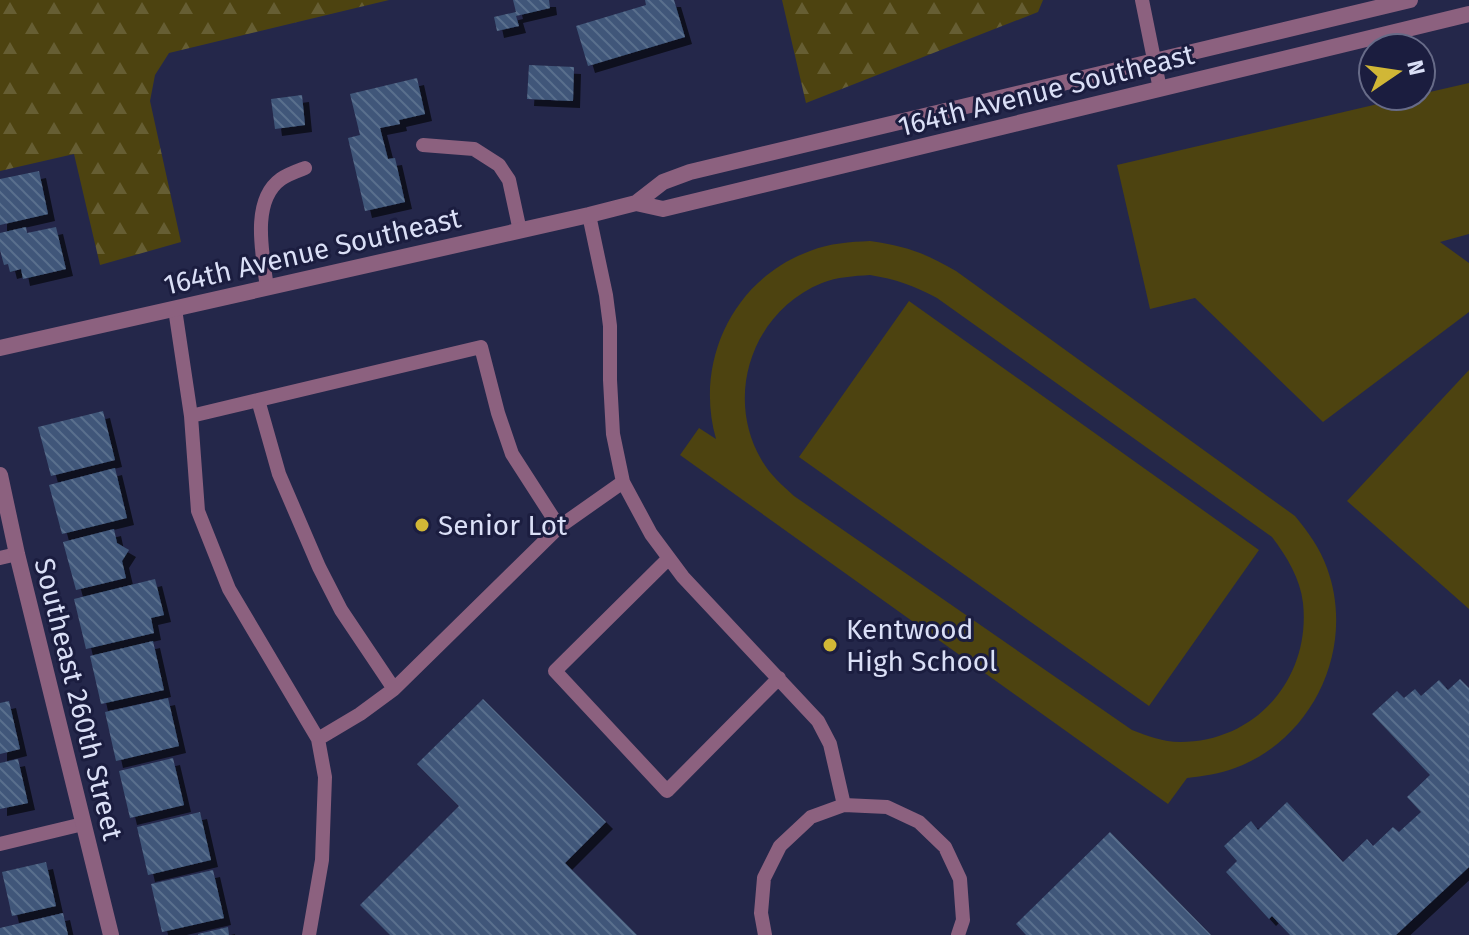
<svg xmlns="http://www.w3.org/2000/svg" width="1469" height="935" font-family="'Fira Sans',sans-serif">
  <style>
    .forest { fill: url(#forest-firs) }
    .pitch { fill: #4d4310; fill-rule: evenodd }
    .building { fill: url(#building-back-hatch); filter: url(#shadow) }
    .lines { fill: none; stroke-linecap: round; stroke-linejoin: round }
    .service { stroke: #8c617f; stroke-width: 14 }
    .minor { stroke: #8c617f; stroke-width: 16 }
    .tertiary { stroke: #8c617f; stroke-width: 16 }
    .poi-dot { fill: #d1b736; stroke: #1b1d3f; stroke-width: 3 }
    .labels { text-anchor: middle; stroke-width: 6; stroke-linejoin: round; paint-order: stroke }
    .street-label { font-size: 28px; fill: #dadff6; stroke: #1b1d3f }
    .poi-label { font-size: 28px; fill: #dadff6; stroke: #1b1d3f; text-anchor: start }
  </style>
  <defs>
    <pattern id="forest-firs" width="22" height="20" patternUnits="userSpaceOnUse" patternTransform="scale(2)"><rect width="22" height="20" fill="#4d4310"/><path d="M5 1l3.5 6h-7zM16 11l3.5 6h-7z" fill="#665e33"/></pattern>
    <pattern id="building-back-hatch" width="6" height="6" patternUnits="userSpaceOnUse" patternTransform="scale(2)"><rect width="6" height="6" fill="#3f5779"/><path d="M-1 5l2 2M0 0l6 6M5-1l2 2" fill="none" stroke="#5a6f8d"/></pattern>
    <filter id="shadow"><feDropShadow dx="7" dy="7" stdDeviation="0" flood-color="#0009"/></filter>
  </defs>
  <rect width="100%" height="100%" fill="#24274a"/>
  <!-- forest -->
  <path class="forest" d="M0,0h389l-220,53 -14,22 -5,26 31,141 -81,23 -26,-111 -74,17z
    M782,0h261l-5,12 -232,91z"/>
  <!-- pitch -->
  <path class="pitch" d="M1469,83v151l-29,8 29,21v49l-146,110 -128,-124 -45,11 -33,-144 295,-69h9v-2z
    M870,241c36,5 55,12 86,30l339,245c13,16 25,32 32,52 29,79 -13,171 -92,200 -15,6 -32,8 -48,10l-19,26 -488,-349 19,-27 17,11c-22,-77 17,-160 94,-188 20,-8 40,-9 60,-10zM870,275c25,4 45,11 67,23l335,239c15,20 28,41 31,66 8,75 -47,139 -123,139 -17,0 -32,-6 -48,-12l-338,-234c-12,-11 -25,-22 -33,-37 -37,-64 -8,-148 61,-176 15,-6 32,-7 48,-8z
    M909,301l350,249 -110,156 -350,-249z
    M1469,370v239l-122,-108z"/>
  <!-- building -->
  <path class="building" d="M513,0h36l1,8 -34,8 3,10 -22,5 -3,-14 22,-5z
    M645,0h29l11,37 -97,29 -12,-40 70,-21z
    M529,65l45,2 -1,34 -46,-2z
    M417,78l8,36 -26,6 1,4 -20,4 8,31 7,-1 10,44 -40,9 -17,-73 12,-3 -10,-41z
    M302,95l3,30 -30,4 -4,-30z
    M39,171l9,43 -48,11v-46z
    M26,227l1,6 29,-6 10,42 -43,10 -2,-10 -11,3 -2,-8 -4,1 -4,-15v-17z
    M103,411l12,49 -64,16 -13,-49z
    M115,468l12,50 -65,16 -13,-49z
    M114,529l3,14 12,7 -7,11 4,17 -50,12 -13,-48z
    M155,579l9,36 -13,3 3,15 -68,16 -12,-50z
    M153,641l11,49 -63,14 -11,-48z
    M1460,679l9,9v179l-73,68h-106l-18,-19 -3,3 -43,-47 11,-11 -13,-15 27,-25 7,9 29,-28 56,60 24,-23 6,7 20,-19 6,5 22,-20 -14,-15 23,-22 -58,-61 25,-23 7,7 11,-9 6,7 18,-16 9,10z
    M168,698l11,48 -63,15 -11,-49z
    M483,699l123,123 -41,41 72,72h-247l-30,-30 99,-99 -42,-42z
    M9,701l11,48 -20,5v-51z
    M173,758l11,47 -54,13 -11,-47z
    M18,759l10,44 -28,6v-46z
    M200,812l11,48 -63,15 -11,-48z
    M1110,832l101,103h-185l-10,-11z
    M46,862l10,44 -44,10 -10,-44z
    M213,870l11,48 -62,14 -11,-48z
    M63,913l5,22h-68v-7z
    M228,927l1,8h-31v-1z"/>
  <g class="lines">
    <!-- service -->
    <path class="service" d="M1142,0l18,89
      M423,145l51,4 25,16 10,15 11,51
      M589,215l17,80 4,31v54l3,54 10,48 28,52 32,43 135,144 12,23 14,61
      M267,288c-4,-32 -17,-87 14,-109 7,-5 16,-8 24,-11
      M175,309l16,107 7,95 31,78 89,150 7,38 -3,83 -13,75
      M258,400l21,74 40,93 22,43 53,79
      M191,416l290,-69 17,66 14,41 47,73
      M0,558l17,-4
      M669,558l-114,113 112,120 112,-113
      M318,739l42,-25 34,-25 165,-162 64,-45
      M0,844l83,-20
      M765,935l-4,-22 3,-35 16,-32 31,-29 33,-12 43,2 32,15 26,25 15,32 3,41 -5,15"/>
    <!-- minor -->
    <path class="minor" d="M0,475l17,79 94,381"/>
    <!-- tertiary -->
    <path class="tertiary" d="M636,203l27,6 806,-195
      M0,348l589,-133 47,-12 27,-21 27,-10 720,-172"/>
  </g>
  <!-- markers -->
  <g class="poi-dot">
    <circle cx="422" cy="525" r="8"/>
    <circle cx="830" cy="645" r="8"/>
  </g>
  <g class="labels">
    <!-- street labels -->
    <g class="street-label">
      <text transform="translate(1046 90) rotate(-14)" y="10">164th Avenue Southeast</text>
      <text transform="translate(312 251) rotate(-13)" y="10">164th Avenue Southeast</text>
      <text transform="translate(79 699) rotate(76)" y="10">Southeast 260th Street</text>
    </g>
    <!-- poi labels -->
    <g class="poi-label">
      <text x="438" y="535">Senior Lot</text>
      <text x="846" y="639">Kentwood<tspan x="846" dy="32">High School</tspan></text>
    </g>
  </g>
  <!-- north arrow -->
  <g transform="translate(1397 72) rotate(77)"><circle r="38" fill="#1b1d3f" stroke="#676b88" stroke-width="2"/>
  <path d="M0-6L14 30L0 20L-14 30Z" fill="#d1b736"/>
  <text y="-12" font-size="22" font-weight="bold" text-anchor="middle" fill="#dadff6">N</text>
  </g>
</svg>
